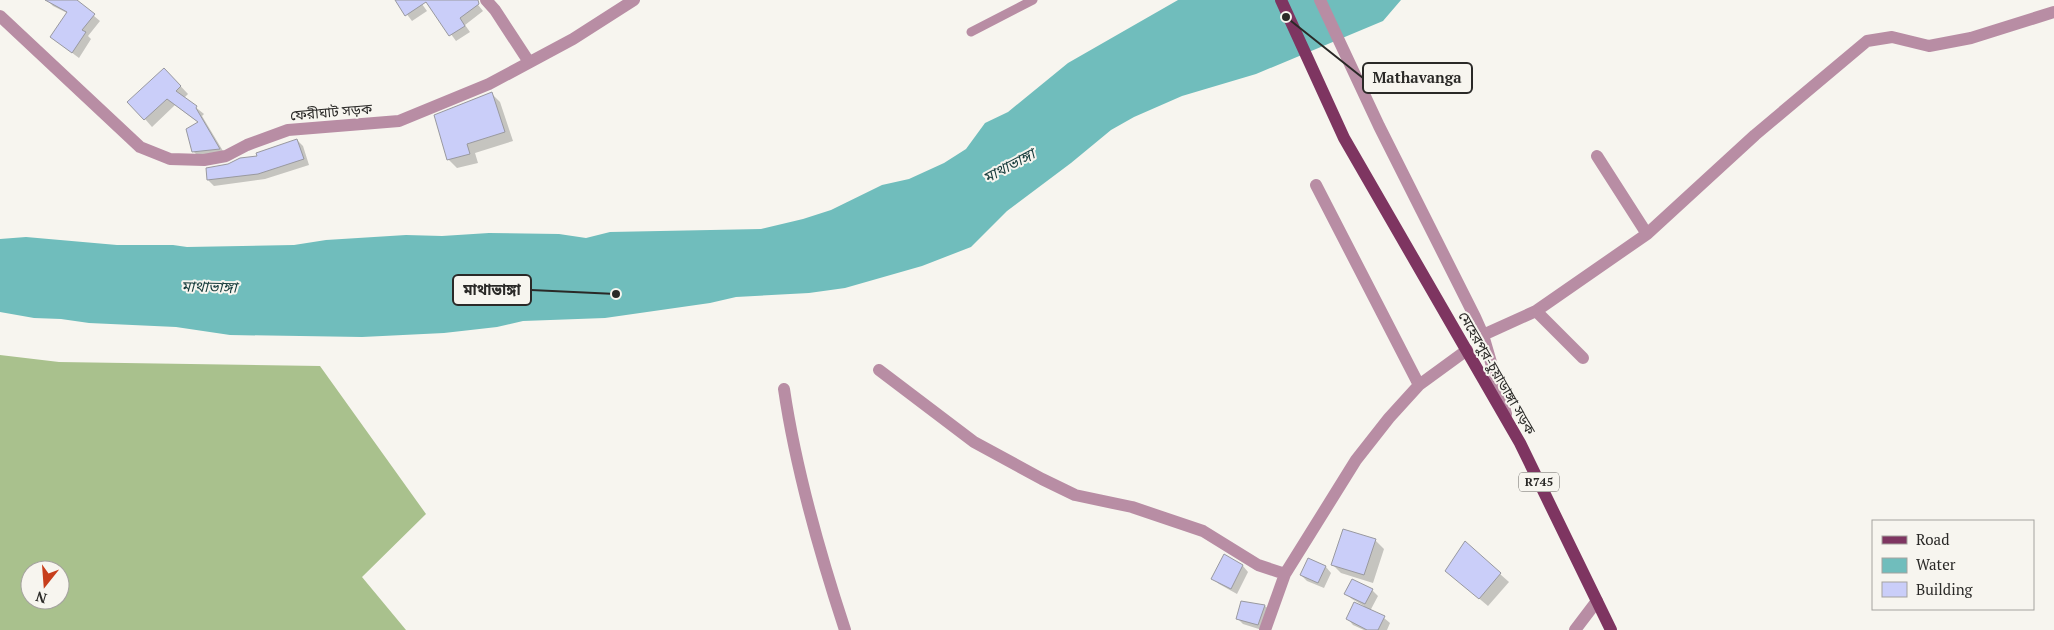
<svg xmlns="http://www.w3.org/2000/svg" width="2054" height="630" font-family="'PT Serif','Noto Sans Bengali',serif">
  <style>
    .forest { fill: #a9c18d; fill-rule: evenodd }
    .water { fill: #70bdbc }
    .shadow { fill: #0003 }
    .building { fill: #cacef9; stroke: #99999f }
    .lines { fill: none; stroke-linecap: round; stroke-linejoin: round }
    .lane { stroke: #b88da4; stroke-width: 9 }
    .street { stroke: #b88da4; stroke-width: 12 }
    .primary { stroke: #7e3561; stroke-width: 12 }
    .labels { text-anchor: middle; stroke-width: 4; stroke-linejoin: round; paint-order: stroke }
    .shield { fill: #f7f5ef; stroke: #686663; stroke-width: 1 }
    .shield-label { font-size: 12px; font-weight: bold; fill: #2a2927 }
    .street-label { font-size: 14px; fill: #2a2927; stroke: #f7f5ef }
    .water-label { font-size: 15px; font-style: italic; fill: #173c3c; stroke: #f7f5ef }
    .leader { fill: none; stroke: #2a2927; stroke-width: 2 }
    .callout-dot { fill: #2a2927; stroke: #f7f5ef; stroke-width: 2 }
    .callout { fill: #f7f5ef; stroke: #2a2927; stroke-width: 2 }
    .callout-label { font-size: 15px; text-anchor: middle; font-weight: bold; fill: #2a2927 }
  </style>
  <rect width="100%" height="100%" fill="#f7f5ef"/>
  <!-- forest -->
  <path class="forest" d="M0,355l59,7 261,4 106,148 -64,63 44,53h-406zM30,570h30v30h-30z"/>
  <!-- water -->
  <path class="water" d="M1178,0h223l-18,21 -127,53 -74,22 -48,21 -23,13 -40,33 -64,48 -36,36 -49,19 -77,22 -36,5 -73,4 -26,6 -105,15 -82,3 -26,6 -53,6 -82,4 -132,-2 -54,-8 -87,-4 -28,-4 -27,-1 -34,-6v-73l26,-2 91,8h56l14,2 107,-2 32,-5 80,-5 36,1 47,-3 70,1 27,4 24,-6 151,-3 42,-10 28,-9 51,-25 27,-6 35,-16 22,-14 19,-26 23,-11 60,-49z"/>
  <!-- shadow -->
  <path class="shadow" d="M47,0h28l25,21 -12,15 3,3 -12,19 -28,-21 16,-24 -14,-7z
    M396,0h23l8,11 -15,10z
    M426,0h48l9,11 -18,14 5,7 -14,9z
    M172,77l16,17 -4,4 20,16 -2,2 24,40 -26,2 -7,-7 6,-28 -24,-18 -23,22 -7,-8z
    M491,93l9,9 13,39 -38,12 3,10 -21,5 -9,-9z
    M297,140l6,6 6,19 -44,14 -51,7 -6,-6 20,-15 30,-8z
    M1375,540l9,9 -11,34 -32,-10 -9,-9z
    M1225,556l18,10 5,6 -11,22 -18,-10 -6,-5z
    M1308,560l18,7 5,6 -7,15 -17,-7 -6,-6z
    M1500,574l9,8 -21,24 -32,-27z
    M1372,590l6,6 -8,15 14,7 6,5 -3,7h-23l-11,-5 -5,-6 16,-13 -12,-7 -6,-5z
    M1242,602l23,4 6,5 -9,19 -19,-6 -6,-6z"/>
  <!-- building -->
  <path class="building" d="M45,0h32l18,14 -13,16 4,2 -14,21 -22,-16 17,-25z
    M395,0h83l1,4 -19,14 5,8 -16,10 -23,-34 -21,14z
    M164,68l17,18 -5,5 21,15 -1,2 24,41 -28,3 -6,-23 12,-7 -31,-23 -23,21 -17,-18z
    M492,92l13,40 -38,12 3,10 -23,6 -13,-45z
    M297,139l7,20 -46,15 -51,6 -1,-12 22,-4 12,-6 17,-2 -1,-3z
    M1343,529l33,10 -12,36 -33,-10z
    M1465,541l36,32 -22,26 -34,-28z
    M1224,554l19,11 -12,24 -20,-10z
    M1308,558l18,8 -8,17 -18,-8z
    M1352,579l21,10 -8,15 -21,-10z
    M1241,601l24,4 -7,20 -22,-6z
    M1354,602l31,14 -7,14h-11l-21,-11z"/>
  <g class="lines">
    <!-- lane -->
    <path class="lane" d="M971,32l62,-32"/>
    <!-- street -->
    <path class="street" d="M486,0l9,10 34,52
      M1320,0l59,126 96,191 8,18 23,79
      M0,16l140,131 30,12 34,1 22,-4 21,-11 41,-15 111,-9 90,-37 84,-45 61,-39
      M1597,156l50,78
      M1316,185l103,200
      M1536,311l47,47
      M1483,335l53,-24 111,-77 108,-99 112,-94 25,-4 37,9 42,-8 83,-26
      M879,370l95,72 68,37 33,16 57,12 71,24 55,34 27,9
      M784,389c12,82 35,162 61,241
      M1265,630l20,-56 71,-114 33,-42 30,-33 48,-35
      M1575,630l22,-29"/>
    <!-- primary -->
    <path class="primary" d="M1281,0l63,138 176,305 91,187"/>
  </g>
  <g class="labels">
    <!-- shield labels -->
    <rect class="shield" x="1519" y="472.5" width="40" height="19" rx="4"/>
    <g class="shield-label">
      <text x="1539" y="486">R745</text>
    </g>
    <!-- street labels -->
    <g class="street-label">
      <text transform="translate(331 112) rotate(-5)" y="5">ফেরীঘাট সড়ক</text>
      <text transform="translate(1497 373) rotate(60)" y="5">মেহেরপুর-চুয়াডাঙ্গা সড়ক</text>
    </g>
    <!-- water labels -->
    <g class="water-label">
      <text transform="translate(1009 166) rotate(-28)" y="5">মাথাভাঙ্গা</text>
      <text transform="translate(209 287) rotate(1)" y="5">মাথাভাঙ্গা</text>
    </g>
  </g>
  <!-- callouts -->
  <path class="leader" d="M1286 17L1363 78M616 294L531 290"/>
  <g class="callout-dot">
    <circle cx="1286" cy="17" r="5"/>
    <circle cx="616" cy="294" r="5"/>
  </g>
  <g class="callout">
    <rect x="1363" y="63" width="109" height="30" rx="5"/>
    <rect x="453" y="275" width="78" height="30" rx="5"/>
  </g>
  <g class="callout-label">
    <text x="1417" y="83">Mathavanga</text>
    <text x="492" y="295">মাথাভাঙ্গা</text>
  </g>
  <!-- legend -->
  <rect x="1872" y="520" width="162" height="90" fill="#f7f5ef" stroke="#a5a39f"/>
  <rect x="1882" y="536" width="25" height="8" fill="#7e3561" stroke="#a5a39f"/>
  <text x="1916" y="545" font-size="15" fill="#2a2927">Road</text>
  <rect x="1882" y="558" width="25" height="15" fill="#70bdbc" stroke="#a5a39f"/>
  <text x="1916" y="570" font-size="15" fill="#2a2927">Water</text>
  <rect x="1882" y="582" width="25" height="15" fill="#cacef9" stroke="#a5a39f"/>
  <text x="1916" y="595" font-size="15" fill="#2a2927">Building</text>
  <!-- north arrow -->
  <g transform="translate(45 585) rotate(197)"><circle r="24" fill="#f7f5ef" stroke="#a5a39f"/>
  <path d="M0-4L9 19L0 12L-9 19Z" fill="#c73e1b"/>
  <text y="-8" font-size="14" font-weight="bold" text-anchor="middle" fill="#2a2927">N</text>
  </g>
</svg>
